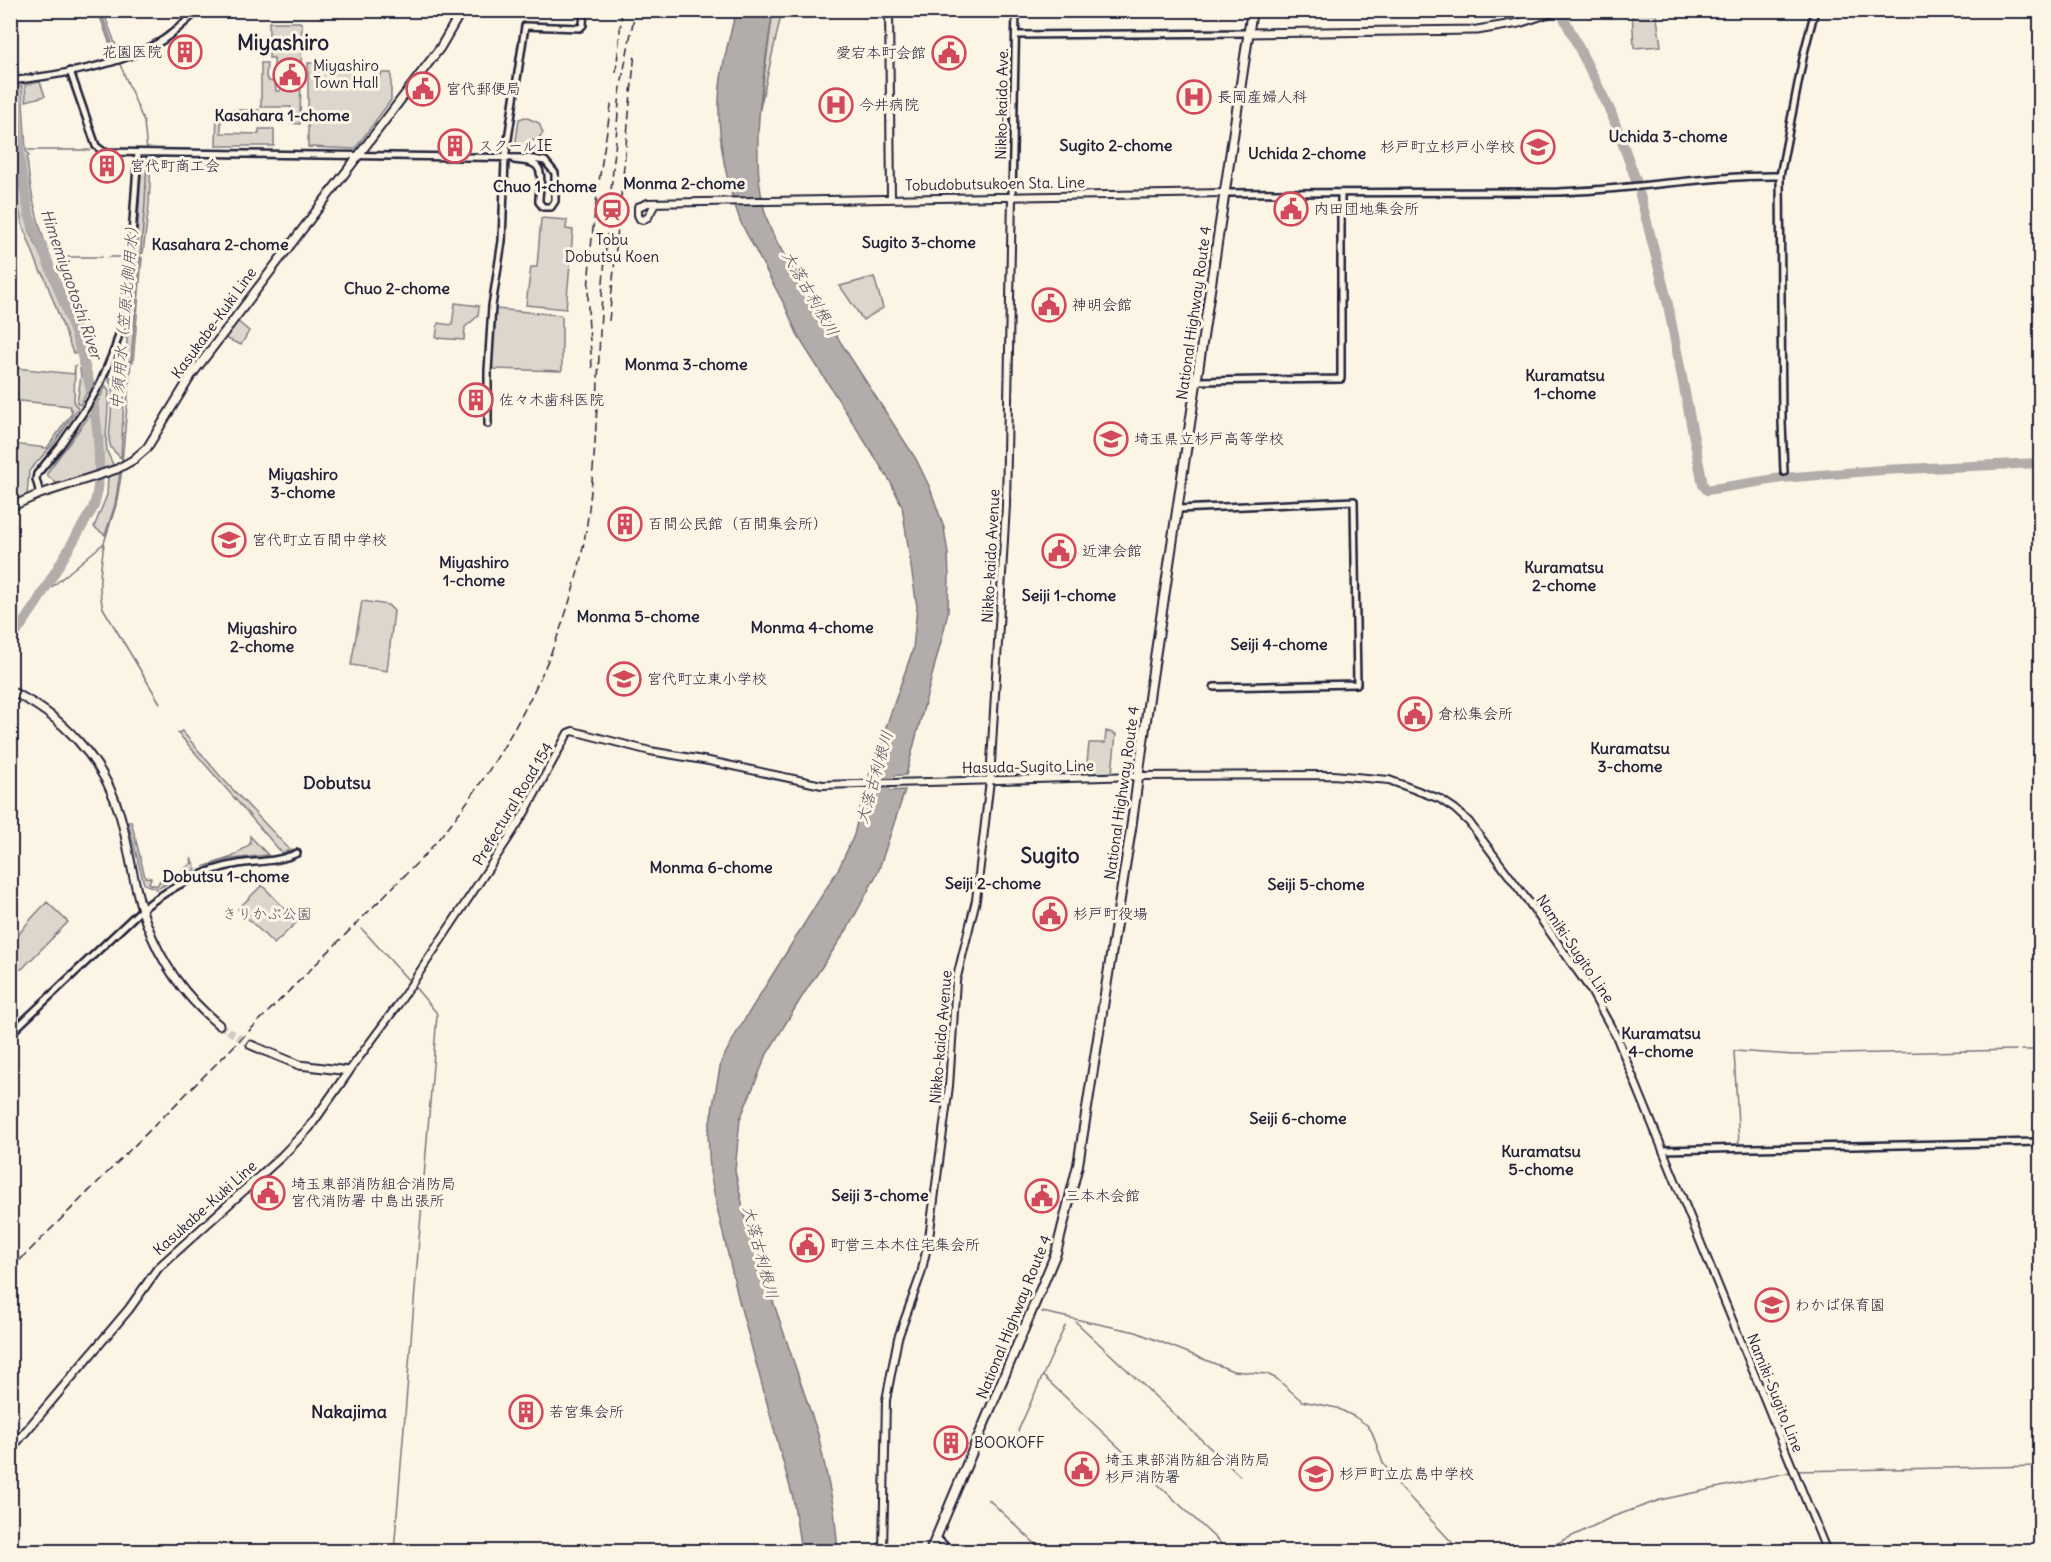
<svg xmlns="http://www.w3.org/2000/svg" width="2051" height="1562" font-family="Delius,'Klee One',sans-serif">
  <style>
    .green { fill: #dcd6cc; stroke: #7f7c84; stroke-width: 1.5 }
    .water { fill: #b2adab; stroke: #78757e; stroke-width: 1.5 }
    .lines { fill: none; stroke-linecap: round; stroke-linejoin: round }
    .stream { stroke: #78757e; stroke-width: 1.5 }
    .river { stroke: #b2adab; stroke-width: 10 }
    .primary-tunnel { stroke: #d0cbc3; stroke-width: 7; stroke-dasharray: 7 3.5; stroke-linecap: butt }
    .tertiary-casing { stroke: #22223b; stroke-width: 10 }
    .secondary-casing { stroke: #22223b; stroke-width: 10 }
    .primary-casing { stroke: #22223b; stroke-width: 11 }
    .trunk-casing { stroke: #22223b; stroke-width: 12 }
    .tertiary { stroke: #fcf5e5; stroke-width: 5 }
    .secondary { stroke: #fcf5e5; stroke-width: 6 }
    .primary { stroke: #fcf5e5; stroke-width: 7 }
    .trunk { stroke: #fcf5e5; stroke-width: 8 }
    .rail { stroke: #22223b; stroke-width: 1.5; stroke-dasharray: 9 4.5; stroke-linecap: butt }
    .labels { text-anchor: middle; stroke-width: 6; stroke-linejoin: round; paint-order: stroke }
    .poi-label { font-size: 15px; fill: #22223b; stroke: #fcf5e5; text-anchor: start }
    .street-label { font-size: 15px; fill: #22223b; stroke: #fcf5e5 }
    .park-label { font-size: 15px; fill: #504f5f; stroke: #fcf5e5 }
    .neighbourhood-label { font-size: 16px; font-weight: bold; fill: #22223b; stroke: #fcf5e5 }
    .water-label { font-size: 16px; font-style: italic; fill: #545362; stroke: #fcf5e5 }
    .quarter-label { font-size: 18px; font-weight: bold; fill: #22223b; stroke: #fcf5e5 }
    .district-label { font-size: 21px; font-weight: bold; fill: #22223b; stroke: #fcf5e5 }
  </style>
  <rect width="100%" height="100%" fill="#fcf5e5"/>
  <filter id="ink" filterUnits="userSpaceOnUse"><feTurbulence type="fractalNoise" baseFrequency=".0167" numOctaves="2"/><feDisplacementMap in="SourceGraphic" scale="12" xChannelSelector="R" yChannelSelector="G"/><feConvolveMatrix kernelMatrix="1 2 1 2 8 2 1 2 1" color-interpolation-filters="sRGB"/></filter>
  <g filter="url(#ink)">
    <!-- green -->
    <path class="green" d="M98,11h5l16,43 -5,2z
      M773,11h9l-23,102z
      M1632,11h24l5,35 -27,2z
      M269,22h31l2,2 -2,100 -9,-1v-16h-30v-44h6l-1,14 3,4 6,1 1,9h4v-25h-6v-8h-5z
      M308,63h44v23l4,-7h23l3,-6h9v27l-36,49 -47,-2z
      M40,82l5,14 -19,5 -1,-16z
      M17,86h5l4,65 3,5 -2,2c5,71 37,132 63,197l-4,-1 -50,-126 -13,-61z
      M10,87h3l5,87 5,29 7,28 28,65 21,58 -6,-1 -30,-80h-2l-19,-49 -11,-56z
      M217,110h42v4h-38v19l38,1v-5h15v17h-58z
      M525,117l14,6 4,10 -4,5 -19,9 -4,-6 3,-22z
      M142,160h9l-2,45 -6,48h-7z
      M541,218l26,2 -1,9 7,1 -7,79 -40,-4 5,-38h6z
      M135,258h7l-9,104 -7,-2 1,-22 -3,-1 4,-19z
      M874,277l9,31 -20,12 -23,-34z
      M455,303l24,3 -1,10 -13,11 -1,13 -28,-2 2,-15 14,2z
      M496,309l64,6 2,2v52l-1,2 -67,-2 -2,-2 2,-56z
      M237,321l12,10 -8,14 -16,-7z
      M79,362h3l6,28 -8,15 -3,-2 4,-27z
      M75,365l-1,38 4,5 -24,35 -25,28 -2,25 -16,7 1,-59 35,4 25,-35 -2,-7 -59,-6v-13h4l1,-19 58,6z
      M110,378l15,2 -4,78 -10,-10 -2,-8 4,-52 -4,-7z
      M106,386l3,5 -3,47 1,13 7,16 -12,3v-15l-5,-52z
      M92,412l4,25v35l-39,12 -9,-8 -1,-3z
      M120,472l-5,33 -10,30 -11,-8 13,-32 1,-19z
      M362,601l26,4 6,6 -7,60 -36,-6z
      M182,731l39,46 69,73 -8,3 -104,-120z
      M1106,731l10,3 -4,39h-26l3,-30h16z
      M131,821l14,56 6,1 -2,5 8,3 3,-6 3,4 29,-21 -1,-5 5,11 -39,20 -13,-5 -16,-62z
      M250,836l18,19 -36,4 -29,8 29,-10 18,-13z
      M262,885l34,35v3l-22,21 -36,-35z
      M47,902l21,20 -46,47h-3l-8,-10c-1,-21 22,-42 36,-57z"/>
    <!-- water -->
    <path class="water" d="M736,11h37c-10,64 -27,155 -3,217 4,9 9,17 13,25l133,206 14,29 14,40 4,26 1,24 -1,33 -4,19 -38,145 -37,1 44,-127 4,-42 -15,-101 -12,-25 -91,-143 -14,-32 -44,-83c-14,-38 -23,-82 -22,-122 1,-31 10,-61 17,-90z
      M905,790l-27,82 -30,56 -45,67 -36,59 -27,65 -5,52 11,50 72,213 16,75 4,42h-37l-8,-53 -54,-197 -21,-89 -8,-40 -2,-39 13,-71 17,-32 101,-162 15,-33 10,-43z"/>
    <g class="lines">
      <!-- stream -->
      <path class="stream" d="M100,10l17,48
        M119,62l25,60 3,29
        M28,150h62
        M55,257h47
        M109,257h11
        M122,462l23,-259 2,-47
        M104,544c-3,22 -7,43 -1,64l57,95
        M41,596l63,-53 12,-38 6,-35
        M362,929l48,53
        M2021,1050h19
        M1739,1144l-5,-93 60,4 222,-5
        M1042,1312l94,20 97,39 34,3 10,5 25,22 35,7 18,9 12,8 5,7 11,31 17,24 61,65
        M1076,1322l164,154
        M1043,1376l187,176
        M1018,1431l47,-105
        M1796,1471l244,-5
        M988,1499l56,53
        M394,1552l43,-537 -1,-3 -23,-27
        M1539,1552l73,-35 48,-17 131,-28"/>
      <!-- river -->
      <path class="river" d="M1560,10l51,102 25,68
        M10,57l4,15 7,98 8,45c31,79 69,158 70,244 0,17 0,33 -6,49l-57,96 -26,38
        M1640,195l27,105 36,185 4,5 75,-12 100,-8 158,-7
        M881,805l12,-43"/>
      <!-- primary-tunnel -->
      <path class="primary-tunnel" d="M219,1025l32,20"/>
      <defs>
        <path id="tertiary" d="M1016,35l232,-2
          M70,71l26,75 8,6 423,6 18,3 10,12v28l-4,6h-8l-4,-5c-1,-10 7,-32 -5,-38 -5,-3 -14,-3 -20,-4
          M10,81c49,-6 111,-15 153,-41 10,-7 20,-16 29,-24
          M1225,193l334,-1c74,-2 147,-17 221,-16
          M1012,196l4,-186
          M1198,381l143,-2v-186
          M488,424v-53l4,-65 10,-65 3,-82 20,-133 55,2 3,-3 1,-15
          M1784,472l-2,-50 -2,-246 24,-123 11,-43
          M40,494l-4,-15 1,-5 23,-28 24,-35 16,-27 15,-36 9,-31 4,-27 10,-137
          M1178,509l176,-8 3,183 -143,3
          M10,1034l132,-125c29,-22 60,-39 96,-45 19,-3 41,-2 59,-11
          M1663,1150l377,-8
          M936,1537l15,15"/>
        <path id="secondary" d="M889,10l2,188
          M655,204l-7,13 -5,3 -3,-1 -2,-4v-8l10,-4 577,-10
          M349,1071l48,-65 111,-167 16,-25 44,-81 5,-2 77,20 59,10 113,24 316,-9 195,-1 56,5 51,19 15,10 14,13 59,79 62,88 27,49 210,514
          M883,1552l3,-152 12,-62 23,-64 8,-36 20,-152 7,-105 20,-81 14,-120 16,-275 6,-309"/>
        <path id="primary" d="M1248,33l229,-3 42,-7 39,-13
          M10,507l30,-13 77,-25 16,-9 14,-12 44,-72 249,-328 22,-38
          M10,691c51,23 94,69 110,124 10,35 13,72 26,107 15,41 39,75 73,103
          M10,1450l119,-141 29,-41 124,-112 27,-28 40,-57 -50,-6 -48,-20"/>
        <path id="trunk" d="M930,1552l126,-299 22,-88 53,-336 19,-138 102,-681"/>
      </defs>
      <!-- tertiary casing -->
      <use href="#tertiary" class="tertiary-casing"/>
      <!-- secondary casing -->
      <use href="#secondary" class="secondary-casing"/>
      <!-- primary casing -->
      <use href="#primary" class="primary-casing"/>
      <!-- trunk casing -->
      <use href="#trunk" class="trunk-casing"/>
      <!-- tertiary -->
      <use href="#tertiary" class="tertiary"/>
      <!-- secondary -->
      <use href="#secondary" class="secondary"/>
      <!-- primary -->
      <use href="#primary" class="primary"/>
      <!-- trunk -->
      <use href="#trunk" class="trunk"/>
      <!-- rail -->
      <path class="rail" d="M616,73l6,-63
        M609,321l26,-269
        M592,368c-1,-21 -4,-42 -4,-64 1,-68 13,-137 24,-204
        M10,1270l414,-414c78,-89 144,-208 162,-326 12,-78 11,-157 16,-235 4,-49 8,-97 13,-145 2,-21 3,-43 6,-63 4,-26 10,-51 14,-77"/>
    </g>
  </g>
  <!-- icons -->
  <defs>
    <symbol id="building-ring" viewBox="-11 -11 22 22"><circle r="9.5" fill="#fcf5e5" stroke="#d1495b" stroke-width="1.5"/><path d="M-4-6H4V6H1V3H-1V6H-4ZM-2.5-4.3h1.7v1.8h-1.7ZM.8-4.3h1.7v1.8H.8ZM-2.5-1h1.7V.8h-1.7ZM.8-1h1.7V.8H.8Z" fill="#d1495b"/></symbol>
    <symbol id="civic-ring" viewBox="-11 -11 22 22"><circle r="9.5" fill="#fcf5e5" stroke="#d1495b" stroke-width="1.5"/><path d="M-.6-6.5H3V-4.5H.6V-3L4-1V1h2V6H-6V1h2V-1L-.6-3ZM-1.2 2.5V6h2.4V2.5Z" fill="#d1495b"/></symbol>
    <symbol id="hospital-ring" viewBox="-11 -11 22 22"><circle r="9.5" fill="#fcf5e5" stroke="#d1495b" stroke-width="1.5"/><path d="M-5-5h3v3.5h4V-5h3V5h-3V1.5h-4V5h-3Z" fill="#d1495b"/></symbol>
    <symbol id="school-ring" viewBox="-11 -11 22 22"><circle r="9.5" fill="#fcf5e5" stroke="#d1495b" stroke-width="1.5"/><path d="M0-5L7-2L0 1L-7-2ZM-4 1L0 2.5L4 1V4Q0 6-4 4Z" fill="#d1495b"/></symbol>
    <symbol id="station-ring" viewBox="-11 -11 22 22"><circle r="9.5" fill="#fcf5e5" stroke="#d1495b" stroke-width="1.5"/><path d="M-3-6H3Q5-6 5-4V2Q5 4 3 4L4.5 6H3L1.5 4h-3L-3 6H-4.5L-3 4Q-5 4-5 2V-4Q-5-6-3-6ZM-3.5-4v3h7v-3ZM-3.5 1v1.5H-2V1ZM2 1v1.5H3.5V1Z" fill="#d1495b"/></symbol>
  </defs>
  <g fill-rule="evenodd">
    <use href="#building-ring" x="166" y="33" width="38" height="38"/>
    <use href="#civic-ring" x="930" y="34" width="38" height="38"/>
    <use href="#civic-ring" x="271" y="56" width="38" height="38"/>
    <use href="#civic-ring" x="404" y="70" width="38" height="38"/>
    <use href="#hospital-ring" x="1175" y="78" width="38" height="38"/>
    <use href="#hospital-ring" x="817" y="86" width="38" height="38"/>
    <use href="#building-ring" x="436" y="127" width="38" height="38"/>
    <use href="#school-ring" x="1519" y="128" width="38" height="38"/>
    <use href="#building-ring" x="88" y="147" width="38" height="38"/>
    <use href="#civic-ring" x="1272" y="190" width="38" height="38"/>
    <use href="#station-ring" x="593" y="191" width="38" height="38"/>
    <use href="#civic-ring" x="1030" y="286" width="38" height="38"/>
    <use href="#building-ring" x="457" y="381" width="38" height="38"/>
    <use href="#school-ring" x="1092" y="420" width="38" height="38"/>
    <use href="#building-ring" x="606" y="505" width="38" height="38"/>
    <use href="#school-ring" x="210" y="521" width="38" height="38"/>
    <use href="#civic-ring" x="1040" y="532" width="38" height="38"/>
    <use href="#school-ring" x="605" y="660" width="38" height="38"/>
    <use href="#civic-ring" x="1396" y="695" width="38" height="38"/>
    <use href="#civic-ring" x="1031" y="895" width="38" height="38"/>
    <use href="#civic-ring" x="249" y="1174" width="38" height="38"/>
    <use href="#civic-ring" x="1023" y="1177" width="38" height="38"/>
    <use href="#civic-ring" x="788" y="1226" width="38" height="38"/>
    <use href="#school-ring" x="1753" y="1286" width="38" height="38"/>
    <use href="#building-ring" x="507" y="1393" width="38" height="38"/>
    <use href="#building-ring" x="932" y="1424" width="38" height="38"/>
    <use href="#civic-ring" x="1063" y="1450" width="38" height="38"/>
    <use href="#school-ring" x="1297" y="1455" width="38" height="38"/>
  </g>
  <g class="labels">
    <!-- poi labels -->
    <g class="poi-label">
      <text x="162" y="57" text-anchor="end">花園医院</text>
      <text x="926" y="58" text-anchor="end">愛宕本町会館</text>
      <text x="313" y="71">Miyashiro<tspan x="313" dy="17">Town Hall</tspan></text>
      <text x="446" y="94">宮代郵便局</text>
      <text x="1217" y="102">長岡産婦人科</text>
      <text x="859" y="110">今井病院</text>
      <text x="478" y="151">スクールIE</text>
      <text x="1515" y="152" text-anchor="end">杉戸町立杉戸小学校</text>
      <text x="130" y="171">宮代町商工会</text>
      <text x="1314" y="214">内田団地集会所</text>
      <text x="612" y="245" text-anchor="middle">Tobu<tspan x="612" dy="17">Dobutsu Koen</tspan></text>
      <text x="1072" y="310">神明会館</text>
      <text x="499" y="405">佐々木歯科医院</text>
      <text x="1134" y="444">埼玉県立杉戸高等学校</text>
      <text x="648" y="529">百間公民館（百間集会所）</text>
      <text x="252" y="545">宮代町立百間中学校</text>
      <text x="1082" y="556">近津会館</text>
      <text x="647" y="684">宮代町立東小学校</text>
      <text x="1438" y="719">倉松集会所</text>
      <text x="1073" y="919">杉戸町役場</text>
      <text x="291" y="1189">埼玉東部消防組合消防局<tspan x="291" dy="17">宮代消防署 中島出張所</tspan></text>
      <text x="1065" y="1201">三本木会館</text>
      <text x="830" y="1250">町営三本木住宅集会所</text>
      <text x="1795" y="1310">わかば保育園</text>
      <text x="549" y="1417">若宮集会所</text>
      <text x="974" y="1448">BOOKOFF</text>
      <text x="1105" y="1465">埼玉東部消防組合消防局<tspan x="1105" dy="17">杉戸消防署</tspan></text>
      <text x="1339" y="1479">杉戸町立広島中学校</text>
    </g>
    <!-- street labels -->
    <g class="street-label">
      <text transform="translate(1002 104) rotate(-89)" y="5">Nikko-kaido Ave.</text>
      <text transform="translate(995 184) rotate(-1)" y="5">Tobudobutsukoen Sta. Line</text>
      <text transform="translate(1194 313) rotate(-82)" y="5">National Highway Route 4</text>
      <text transform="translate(214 323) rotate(-54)" y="5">Kasukabe-Kuki Line</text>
      <text transform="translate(991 556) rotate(-87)" y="5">Nikko-kaido Avenue</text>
      <text transform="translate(1028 767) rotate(-1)" y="5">Hasuda-Sugito Line</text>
      <text transform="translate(1122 793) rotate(-82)" y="5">National Highway Route 4</text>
      <text transform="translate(513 804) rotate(-59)" y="5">Prefectural Road 154</text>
      <text transform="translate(1575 949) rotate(56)" y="5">Namiki-Sugito Line</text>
      <text transform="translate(941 1037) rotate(-85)" y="5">Nikko-kaido Avenue</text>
      <text transform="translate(205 1208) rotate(-42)" y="5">Kasukabe-Kuki Line</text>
      <text transform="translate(1014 1317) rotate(-68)" y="5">National Highway Route 4</text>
      <text transform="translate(1775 1393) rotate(68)" y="5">Namiki-Sugito Line</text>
    </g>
    <!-- park labels -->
    <g class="park-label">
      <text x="267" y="919">きりかぶ公園</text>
    </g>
    <!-- neighbourhood labels -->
    <g class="neighbourhood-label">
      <text x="282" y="121">Kasahara 1-chome</text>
      <text x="1668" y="142">Uchida 3-chome</text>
      <text x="1116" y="151">Sugito 2-chome</text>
      <text x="1307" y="159">Uchida 2-chome</text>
      <text x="684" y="189">Monma 2-chome</text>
      <text x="545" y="192">Chuo 1-chome</text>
      <text x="919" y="248">Sugito 3-chome</text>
      <text x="220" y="250">Kasahara 2-chome</text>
      <text x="397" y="294">Chuo 2-chome</text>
      <text x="686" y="370">Monma 3-chome</text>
      <text x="1565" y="381">Kuramatsu<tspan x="1565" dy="18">1-chome</tspan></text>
      <text x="303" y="480">Miyashiro<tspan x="303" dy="18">3-chome</tspan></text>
      <text x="474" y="568">Miyashiro<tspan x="474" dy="18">1-chome</tspan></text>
      <text x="1564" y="573">Kuramatsu<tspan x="1564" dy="18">2-chome</tspan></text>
      <text x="1069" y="601">Seiji 1-chome</text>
      <text x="638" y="622">Monma 5-chome</text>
      <text x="812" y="633">Monma 4-chome</text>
      <text x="262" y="634">Miyashiro<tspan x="262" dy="18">2-chome</tspan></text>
      <text x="1279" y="650">Seiji 4-chome</text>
      <text x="1630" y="754">Kuramatsu<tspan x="1630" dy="18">3-chome</tspan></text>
      <text x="711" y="873">Monma 6-chome</text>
      <text x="226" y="882">Dobutsu 1-chome</text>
      <text x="993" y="889">Seiji 2-chome</text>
      <text x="1316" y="890">Seiji 5-chome</text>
      <text x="1661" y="1039">Kuramatsu<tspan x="1661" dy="18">4-chome</tspan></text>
      <text x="1298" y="1124">Seiji 6-chome</text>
      <text x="1541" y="1157">Kuramatsu<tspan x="1541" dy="18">5-chome</tspan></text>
      <text x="880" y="1201">Seiji 3-chome</text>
    </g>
    <!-- water labels -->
    <g class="water-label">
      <text transform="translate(72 284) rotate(71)" y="6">Himemiyaotoshi River</text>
      <text transform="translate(811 293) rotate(60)" y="6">大落古利根川</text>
      <text transform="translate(124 314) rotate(-85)" y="6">中須用水（笠原北側用水）</text>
      <text transform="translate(874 777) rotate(-74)" y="6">大落古利根川</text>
      <text transform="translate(761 1252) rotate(75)" y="6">大落古利根川</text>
    </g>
    <!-- quarter labels -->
    <g class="quarter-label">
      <text x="337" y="789">Dobutsu</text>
      <text x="349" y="1418">Nakajima</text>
    </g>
    <!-- district labels -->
    <g class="district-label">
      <text x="283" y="50">Miyashiro</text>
      <text x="1050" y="863">Sugito</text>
    </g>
  </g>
  <!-- margin -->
  <rect width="2051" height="1562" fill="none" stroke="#fcf5e5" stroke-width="36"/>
  <rect x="18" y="18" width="2015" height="1526" fill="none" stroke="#22223b" stroke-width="2" filter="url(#ink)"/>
</svg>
